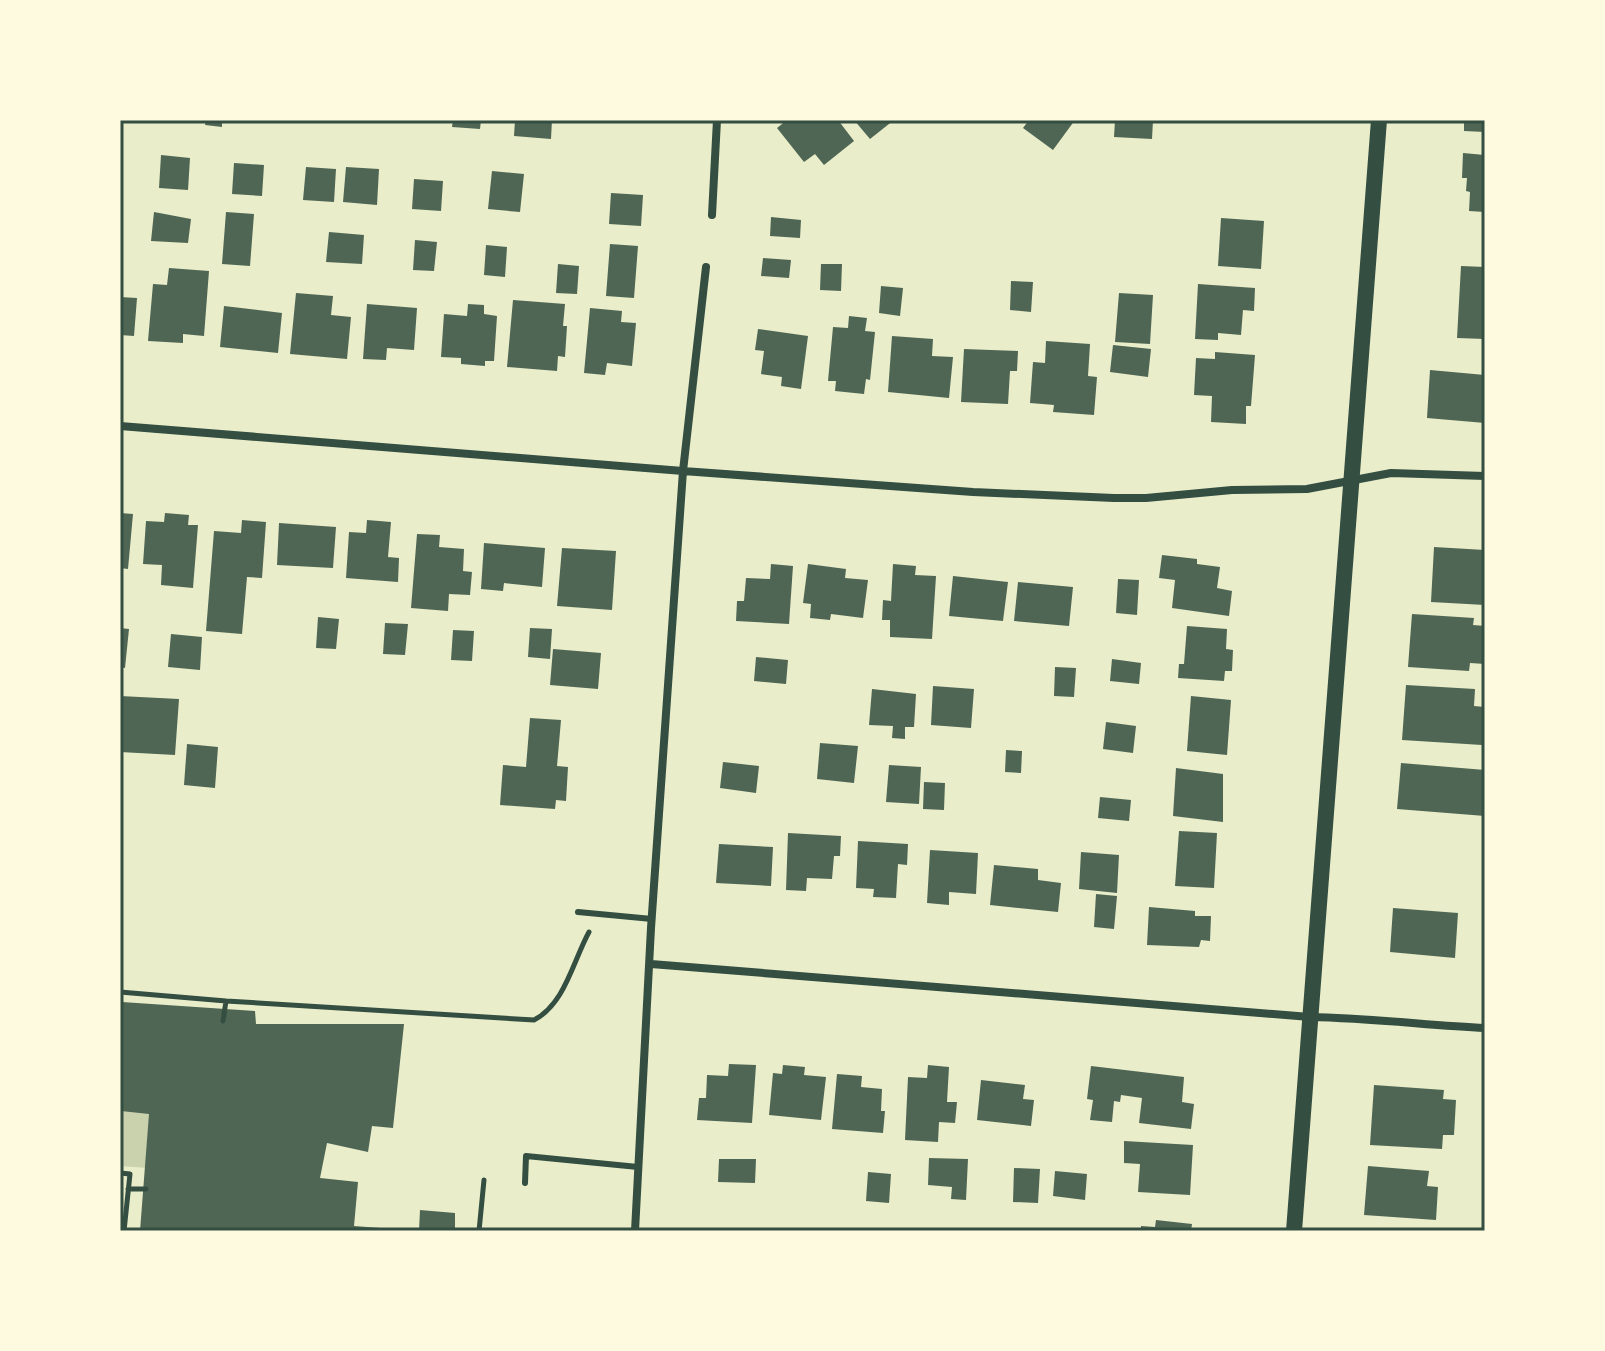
<svg xmlns="http://www.w3.org/2000/svg" width="1605" height="1351" font-family="'PT Sans',sans-serif">
  <style>
    .green { fill: #cad2ad }
    .building { fill: #4f6655 }
    .lines { fill: none; stroke-linecap: round; stroke-linejoin: round }
    .path { stroke: #344e41; stroke-width: 5 }
    .service { stroke: #344e41; stroke-width: 6 }
    .minor { stroke: #344e41; stroke-width: 8 }
    .secondary { stroke: #344e41; stroke-width: 16 }
    .neatline { fill: none; stroke: #344e41; stroke-width: 3 }
  </style>
  <rect width="100%" height="100%" fill="#e9edc9"/>
  <!-- green -->
  <path class="green" d="M120,1096l33,2 -5,70 -28,-2z"/>
  <!-- building -->
  <path class="building" d="M206,120h16v7l-17,-2z
    M453,120h28l-1,9 -28,-2z
    M515,120h37l-1,19 -37,-3z
    M787,120h51l16,21 -30,24 -9,-11 -11,8 -27,-34z
    M854,120h40l-24,19z
    M1029,120h46l-22,30 -30,-22z
    M1115,120h38l-1,19 -38,-2z
    M1464,120h21v12l-21,-1z
    M1463,153l22,2v57l-16,-1 1,-19 -4,-1 1,-13h-5z
    M161,155l29,3 -2,32 -29,-2z
    M234,163l30,2 -2,31 -30,-2z
    M306,167l30,2 -2,33 -31,-2z
    M346,167l33,2 -2,36 -34,-3z
    M492,171l32,3 -4,38 -32,-3z
    M414,179l29,2 -2,30 -29,-2z
    M611,193l32,2 -2,31 -32,-2z
    M154,212l37,7 -3,24 -37,-2z
    M226,212l28,2 -4,52 -28,-2z
    M771,217l30,3 -1,18 -30,-2z
    M1221,218l43,3 -3,48 -43,-3z
    M329,232l35,3 -2,29 -36,-2z
    M415,240l22,2 -3,29 -21,-1z
    M610,244l28,2 -4,52 -28,-2z
    M486,245l21,2 -2,30 -21,-2z
    M763,258l28,2 -2,18 -28,-2z
    M558,264l21,2 -2,28 -21,-1z
    M821,264h21l-1,27 -21,-1z
    M1461,266l24,1v72l-28,-1z
    M169,268l40,3 -5,65 -21,-2v9l-35,-2 5,-57 14,1z
    M1011,281l22,1 -2,30 -21,-2z
    M1198,284l57,4 -1,23 -11,-1 -2,25 -23,-2v7l-23,-1z
    M881,286l22,2 -3,28 -21,-3z
    M296,293l37,3 -2,19 20,2 -4,42 -57,-5z
    M1119,293l34,2 -3,49 -35,-2z
    M120,297l17,1 -3,38 -14,-1z
    M513,300l52,4 -2,22h4l-2,31 -7,-1 -1,15 -50,-4z
    M367,304l50,4 -3,42 -27,-2 -1,12 -23,-1z
    M468,304l16,1v9l13,2 -3,45h-9v5l-24,-2v-6l-20,-1 3,-43 23,2z
    M224,306l58,7 -4,40 -58,-6z
    M590,308l32,3 -1,11 15,1 -4,43 -25,-3 -2,12 -21,-2z
    M849,316l18,2 -2,13 10,1 -5,48 -4,-1 -2,15 -29,-3 1,-10h-8l5,-54 15,1z
    M758,329l50,7 -7,53 -20,-3 1,-9 -21,-3 3,-23 -9,-1z
    M892,336l41,3 -1,17 21,1 -4,41 -61,-6z
    M1046,341l44,3 -2,32 9,1 -3,38 -41,-3 1,-7 -24,-2 3,-41 12,1z
    M1113,345l38,4 -3,28 -38,-5z
    M964,349l54,2 -1,20h-7l-2,33 -47,-2z
    M1215,352l40,3 -4,51h-5v18l-35,-2 1,-26 -18,-1 2,-37 19,1z
    M1430,370l55,5v48l-58,-5z
    M120,513l13,1 -5,55 -8,-1z
    M165,513l24,2 -1,10h10l-5,63 -32,-3 1,-20 -19,-1 3,-43 18,1z
    M242,520l24,2 -4,56 -15,-1 -5,57 -36,-3 8,-100 27,2z
    M367,520l24,2 -3,35 11,1 -1,24 -52,-4 3,-46 17,1z
    M279,523l57,4 -3,41 -56,-3z
    M417,534l23,1 -1,12 25,2 -1,22 9,1 -2,23 -21,-1 -1,17 -37,-3z
    M484,543l61,5 -3,39 -38,-4 -1,8 -22,-2z
    M1434,547l51,3v55l-54,-3z
    M562,548l54,3 -4,59 -55,-4z
    M1162,555l35,4v5l23,3 -3,21 15,3 -3,25 -57,-8 3,-28 -16,-2z
    M771,564l22,2 -4,58 -53,-3 1,-20h7l2,-23 24,1z
    M808,564l38,5 -1,9 23,2 -5,38 -32,-4 -1,6 -20,-2 1,-14 -8,-1z
    M893,564l23,2 -1,9 21,1 -4,63 -42,-2v-17h-8l1,-20 8,1z
    M953,576l55,6 -5,39 -54,-5z
    M1118,579l21,1 -2,35 -21,-2z
    M1018,582l55,5 -4,39 -55,-5z
    M1412,614l62,4 -1,7 12,1v38l-15,-1 -1,8 -61,-4z
    M318,617l21,2 -3,30 -20,-1z
    M385,623l23,1 -3,31 -22,-1z
    M1187,626l40,3 -1,20 7,1 -1,21h-7l-1,10 -46,-3 1,-14h5z
    M120,628l9,1 -4,39 -5,-1z
    M530,628l22,1 -2,30 -22,-2z
    M453,630l21,1 -2,30 -21,-1z
    M171,634l31,3 -2,33 -32,-3z
    M553,649l48,4 -3,36 -48,-4z
    M756,657l32,3 -2,24 -32,-3z
    M1112,659l29,4 -2,21 -29,-3z
    M1055,667l21,1 -2,29 -20,-1z
    M1406,685l69,4 -1,17 11,1 -3,38 -80,-5z
    M933,686l41,3 -3,39 -40,-3z
    M872,689l44,5 -2,33h-9v12l-13,-1 1,-12 -24,-1z
    M120,696l59,3 -4,56 -55,-3z
    M1191,696l40,4 -4,55 -40,-4z
    M530,718l31,2 -4,46 11,1 -2,34 -10,-1 -1,9 -55,-4 3,-40 23,2z
    M1106,722l30,4 -3,27 -30,-4z
    M820,743l38,3 -4,37 -37,-4z
    M187,744l31,3 -3,41 -31,-3z
    M1006,750l16,1 -1,22 -16,-1z
    M723,762l36,4 -3,27 -36,-5z
    M1401,763l84,7v46l-88,-7z
    M889,765l32,2 -2,37 -33,-2z
    M1176,768l47,6v48l-50,-6z
    M924,782l21,1 -1,27 -21,-1z
    M1100,797l31,3 -2,21 -31,-3z
    M1179,831l38,2 -3,55 -39,-2z
    M788,833l53,3 -1,20h-6l-2,23 -25,-1 -1,13 -20,-1z
    M858,841l50,3 -1,21 -9,-1 -2,34 -23,-1 1,-8 -18,-1z
    M719,844l54,3 -2,39 -55,-3z
    M930,850l48,3 -2,41 -27,-2v13l-22,-2z
    M1081,852l38,3 -2,38 -38,-4z
    M994,865l44,4v11l23,3 -3,29 -68,-7z
    M1096,894l21,2 -3,33 -20,-2z
    M1149,907l46,4v5h16l-1,25 -9,-1 -2,7 -52,-2z
    M1393,908l65,5 -3,45 -65,-6z
    M122,1002l133,9 1,13h148l-11,104 -21,-2 -4,26 -41,-9 -7,35 38,4 -4,44 40,3v2h-254l9,-117 -28,-3z
    M729,1064l27,1 -4,58 -55,-3 2,-22h7l1,-23 21,1z
    M783,1065l22,2 -1,8 22,2 -5,43 -52,-5 4,-42 9,1z
    M928,1065l21,2 -2,35h10l-2,21 -16,-1 -1,20 -33,-2 3,-63 19,1z
    M1091,1066l93,11 -2,25 12,2 -3,25 -52,-6 3,-25 -21,-3 -1,7 -6,-1 -2,21 -22,-2 3,-20 -6,-1z
    M837,1074l25,2 -1,11 21,2 -1,22h4l-2,22 -51,-4z
    M981,1080l44,5 -2,14 11,1 -3,26 -54,-6z
    M1374,1085l70,5 -1,9 13,1 -2,35h-11l-1,14 -72,-4z
    M1124,1141l69,4 -3,50 -52,-3 2,-28 -16,-1z
    M929,1158l39,1 -2,41 -15,-1 1,-12 -24,-2z
    M719,1159h37l-1,24 -37,-1z
    M1368,1166l61,5 -2,15 11,1 -2,33 -72,-5z
    M1014,1168l26,1 -2,34 -25,-1z
    M1055,1171l32,3 -2,26 -32,-4z
    M868,1172l23,2 -2,29 -23,-2z
    M420,1210l35,3v18h-36z
    M1156,1220l36,4 -1,7h-50v-5l14,1z"/>
  <g class="lines">
    <!-- path -->
    <path class="path" d="M120,992l106,9 -3,20
      M226,1001l308,19c31,-16 39,-59 55,-88
      M120,1173l10,1 -6,57
      M128,1189h18
      M479,1231l5,-51"/>
    <!-- service -->
    <path class="service" d="M578,912l74,7
      M525,1183l1,-27 112,11"/>
    <!-- minor -->
    <path class="minor" d="M712,215l5,-95
      M120,426l563,45 290,21 141,6h32l86,-8 75,-1 84,-16 94,3
      M651,964l659,53c58,1 117,8 175,11
      M635,1231l16,-303 32,-457 23,-204"/>
    <!-- secondary -->
    <path class="secondary" d="M1294,1231l85,-1111"/>
  </g>
  <!-- border -->
  <rect width="1605" height="1351" fill="none" stroke="#fefae0" stroke-width="244"/>
  <rect x="122" y="122" width="1361" height="1107" class="neatline"/>
</svg>
